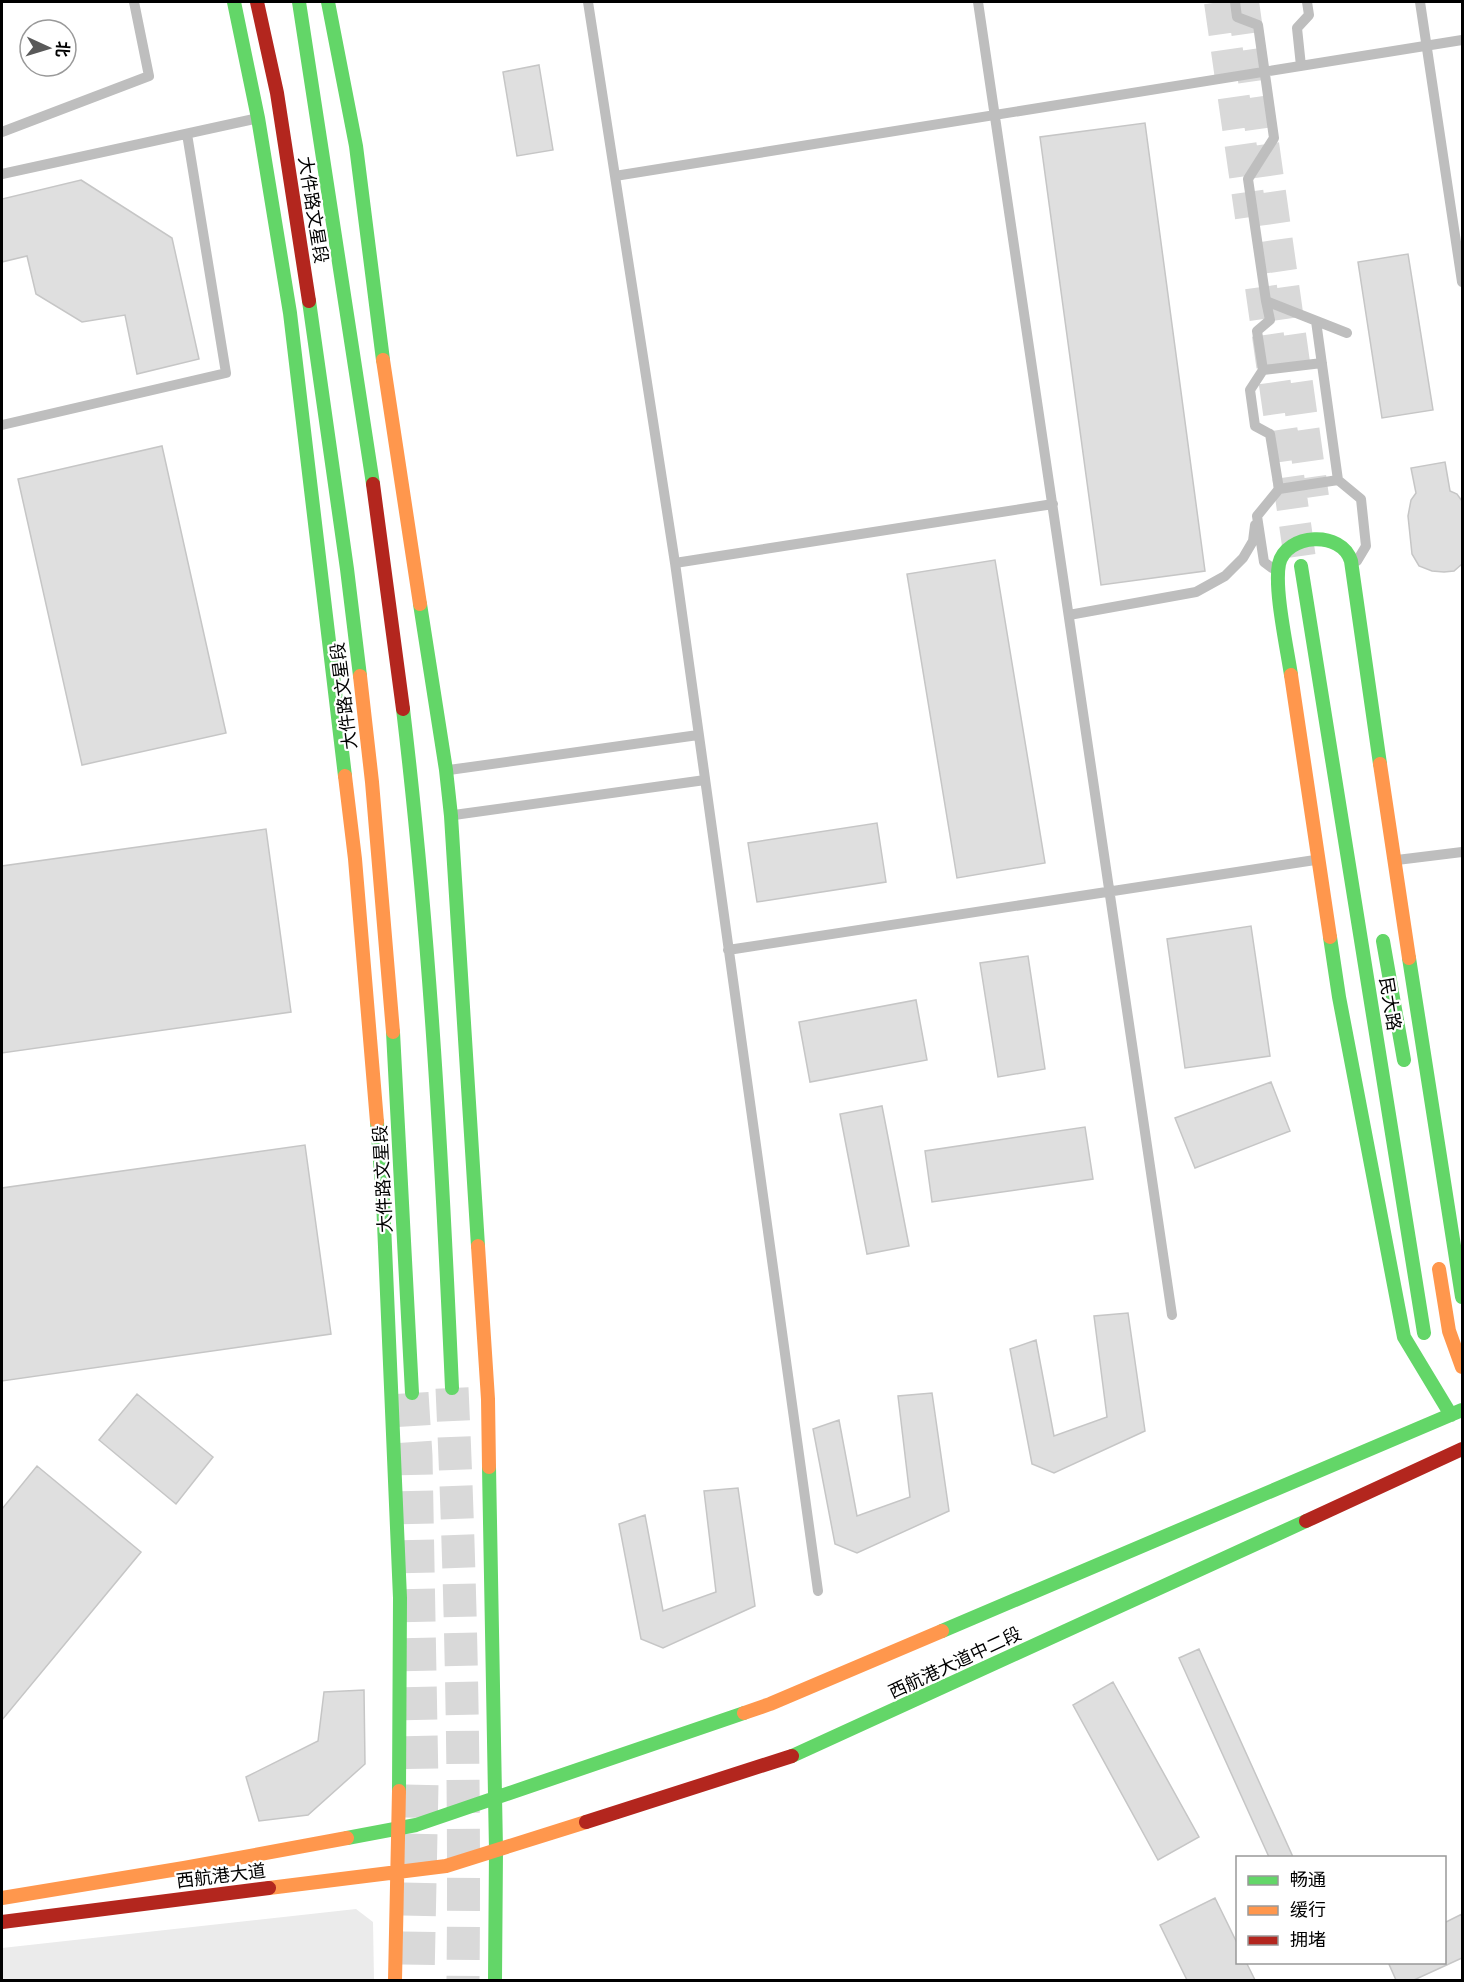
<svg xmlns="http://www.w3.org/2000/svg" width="1464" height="1982" font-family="Roboto,'Noto Sans SC',sans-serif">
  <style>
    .green { fill: #ebebeb }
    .building { fill: #dfdfdf; stroke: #c6c6c6; stroke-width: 1.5 }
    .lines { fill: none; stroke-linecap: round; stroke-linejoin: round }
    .secondary-tunnel { stroke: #d9d9d9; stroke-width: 32; stroke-dasharray: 32 16; stroke-linecap: butt }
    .primary-tunnel { stroke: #d9d9d9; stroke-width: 33; stroke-dasharray: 33 16; stroke-linecap: butt }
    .lane { stroke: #bebebe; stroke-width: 10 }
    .fast { stroke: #63d668; stroke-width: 14 }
    .slow { stroke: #ff974d; stroke-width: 14 }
    .jam { stroke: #b3261e; stroke-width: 14 }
    .labels { text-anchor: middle; stroke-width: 4.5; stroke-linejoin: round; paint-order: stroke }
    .street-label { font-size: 18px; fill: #000; stroke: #fff }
  </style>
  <rect width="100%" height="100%" fill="#fff"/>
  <!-- green -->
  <path class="green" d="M356,1909l17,13 1,58h-372v-32z"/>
  <!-- building -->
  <path class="building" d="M539,65l14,85 -36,6 -14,-84z
    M1145,123l60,448 -104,14 -61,-448z
    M81,180l91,58 27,121 -62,15 -12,-59 -43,7 -46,-28 -9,-38 -25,6v-63z
    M1408,254l25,156 -51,8 -24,-156z
    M162,446l64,287 -144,32 -64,-286z
    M1445,462l5,29 7,3 5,7v63l-8,7 -10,1 -12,-1 -13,-5 -7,-12 -4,-38 3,-16 5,-7 -5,-25z
    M995,560l50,303 -88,15 -50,-304z
    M877,823l9,59 -129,20 -9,-59z
    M266,829l25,183 -289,41v-187z
    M1251,926l19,130 -85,12 -18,-129z
    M1028,956l17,113 -47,8 -18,-114z
    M916,1000l11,60 -117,22 -11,-60z
    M1271,1082l19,49 -95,37 -20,-50z
    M882,1106l27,140 -42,8 -27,-140z
    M1085,1127l8,52 -161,23 -7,-51z
    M305,1145l26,189 -329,47v-193z
    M1128,1313l17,118 -91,42 -22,-9 -22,-115 26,-9 18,96 53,-19 -13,-101z
    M932,1393l17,118 -92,42 -22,-9 -22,-115 26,-9 18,96 53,-19 -12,-101z
    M137,1394l76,63 -37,47 -77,-64z
    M37,1466l104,86 -139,168v-211z
    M738,1488l17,118 -92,42 -22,-9 -22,-115 26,-9 18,96 53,-19 -12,-101z
    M1199,1649l94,208h-24l-90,-199z
    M1113,1682l86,155 -41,23 -85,-155z
    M364,1690l1,74 -57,51 -49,6 -13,-44 72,-36 6,-49z
    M1215,1898l23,47v17h8l9,18h-68l-27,-55z
    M1462,1914v44l-48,22h-18l-8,-18h56v-39z"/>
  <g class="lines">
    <!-- secondary-tunnel -->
    <path class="secondary-tunnel" d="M1220,2l31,215
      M1243,2l70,495
      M1261,287l40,279"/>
    <!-- primary-tunnel -->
    <path class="primary-tunnel" d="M452,1388c9,197 13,395 11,592
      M412,1393l4,63 6,328 -4,196"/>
    <!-- lane -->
    <path class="lane" d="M588,2l87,561 143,1028
      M978,2l194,1313
      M1235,2l2,15 21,8 16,113 -26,41 18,122 81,32
      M1420,2l42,280
      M1301,66l-4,-38 12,-13 -2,-13
      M2,132l147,-56 -15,-74
      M2,174l252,-55
      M615,176l847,-136
      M1266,301l4,19 -13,11 6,39 -13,20 5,36 15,8 9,55
      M1316,321l22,159
      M1263,370l59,-7
      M2,425l224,-52 -39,-239
      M675,563l378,-59
      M1272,568l-8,-6 -7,-46 22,-27 59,-9 23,19 5,47 -9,15
      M1069,615l127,-23 29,-16 18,-18 10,-17 2,-16
      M449,770l249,-35
      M454,815l251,-35
      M1397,860l65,-8
      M728,950l587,-90"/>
    <!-- fast -->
    <path class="fast" d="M234,2l24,116 32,195 55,463
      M299,2l74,482
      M328,2l28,144 27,214
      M309,301l38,268 13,107
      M1301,566l123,767
      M420,604l26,166 5,46 27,430
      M1291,675c-4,-27 -17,-86 -12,-111 7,-31 63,-34 72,-3l29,203
      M403,709c27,226 39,452 49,679
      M1330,937l9,60 65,340 47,78
      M1383,941l21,119
      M1409,958l53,339
      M393,1032l19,361
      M377,1122l6,78 17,398 -1,193
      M489,1467l7,383 -1,130
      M942,1631l520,-221
      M792,1756l514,-235
      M347,1838l69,-13 328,-112"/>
    <!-- slow -->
    <path class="slow" d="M383,360l37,244
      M1291,675l39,262
      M360,676l12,106 21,250
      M1380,764l29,194
      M345,776l10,83 22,263
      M478,1246l10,153 1,68
      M1439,1269l10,62 13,36
      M744,1713l26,-9 172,-73
      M269,1888l177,-22 140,-44
      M2,1898l182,-30 163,-30
      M395,1980l4,-189"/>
    <!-- jam -->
    <path class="jam" d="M257,2l20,91 32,208
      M373,484l30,225
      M1306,1521l156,-72
      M586,1822l206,-66
      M2,1922l267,-34"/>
  </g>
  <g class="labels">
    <!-- street labels -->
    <g class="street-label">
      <text transform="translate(313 210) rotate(81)" y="6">大件路文星段</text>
      <text transform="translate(344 696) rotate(-97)" y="6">大件路文星段</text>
      <text transform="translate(1390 1004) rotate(81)" y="6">民大路</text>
      <text transform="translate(383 1179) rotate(-93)" y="6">大件路文星段</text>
      <text transform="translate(955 1663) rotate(-25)" y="6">西航港大道中二段</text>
      <text transform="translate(221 1876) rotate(-7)" y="6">西航港大道</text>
    </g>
  </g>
  <!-- border -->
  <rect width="1464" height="1982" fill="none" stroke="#000000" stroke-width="6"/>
  <!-- legend -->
  <rect x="1236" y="1856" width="210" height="108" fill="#ffffff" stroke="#999999" stroke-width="1.5"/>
  <rect x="1248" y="1876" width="30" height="9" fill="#63d668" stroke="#999999" stroke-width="1.5"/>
  <text x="1290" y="1886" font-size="18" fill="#000000">畅通</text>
  <rect x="1248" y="1906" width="30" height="9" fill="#ff974d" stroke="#999999" stroke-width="1.5"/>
  <text x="1290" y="1916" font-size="18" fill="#000000">缓行</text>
  <rect x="1248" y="1936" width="30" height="9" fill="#b3261e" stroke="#999999" stroke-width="1.5"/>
  <text x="1290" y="1946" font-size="18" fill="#000000">拥堵</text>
  <!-- north arrow -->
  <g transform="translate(48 48) rotate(94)"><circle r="28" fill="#ffffff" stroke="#999999" stroke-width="1.5"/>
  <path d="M0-4.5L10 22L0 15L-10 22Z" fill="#595959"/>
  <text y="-9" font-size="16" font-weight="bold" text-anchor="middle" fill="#000000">北</text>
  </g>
</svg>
